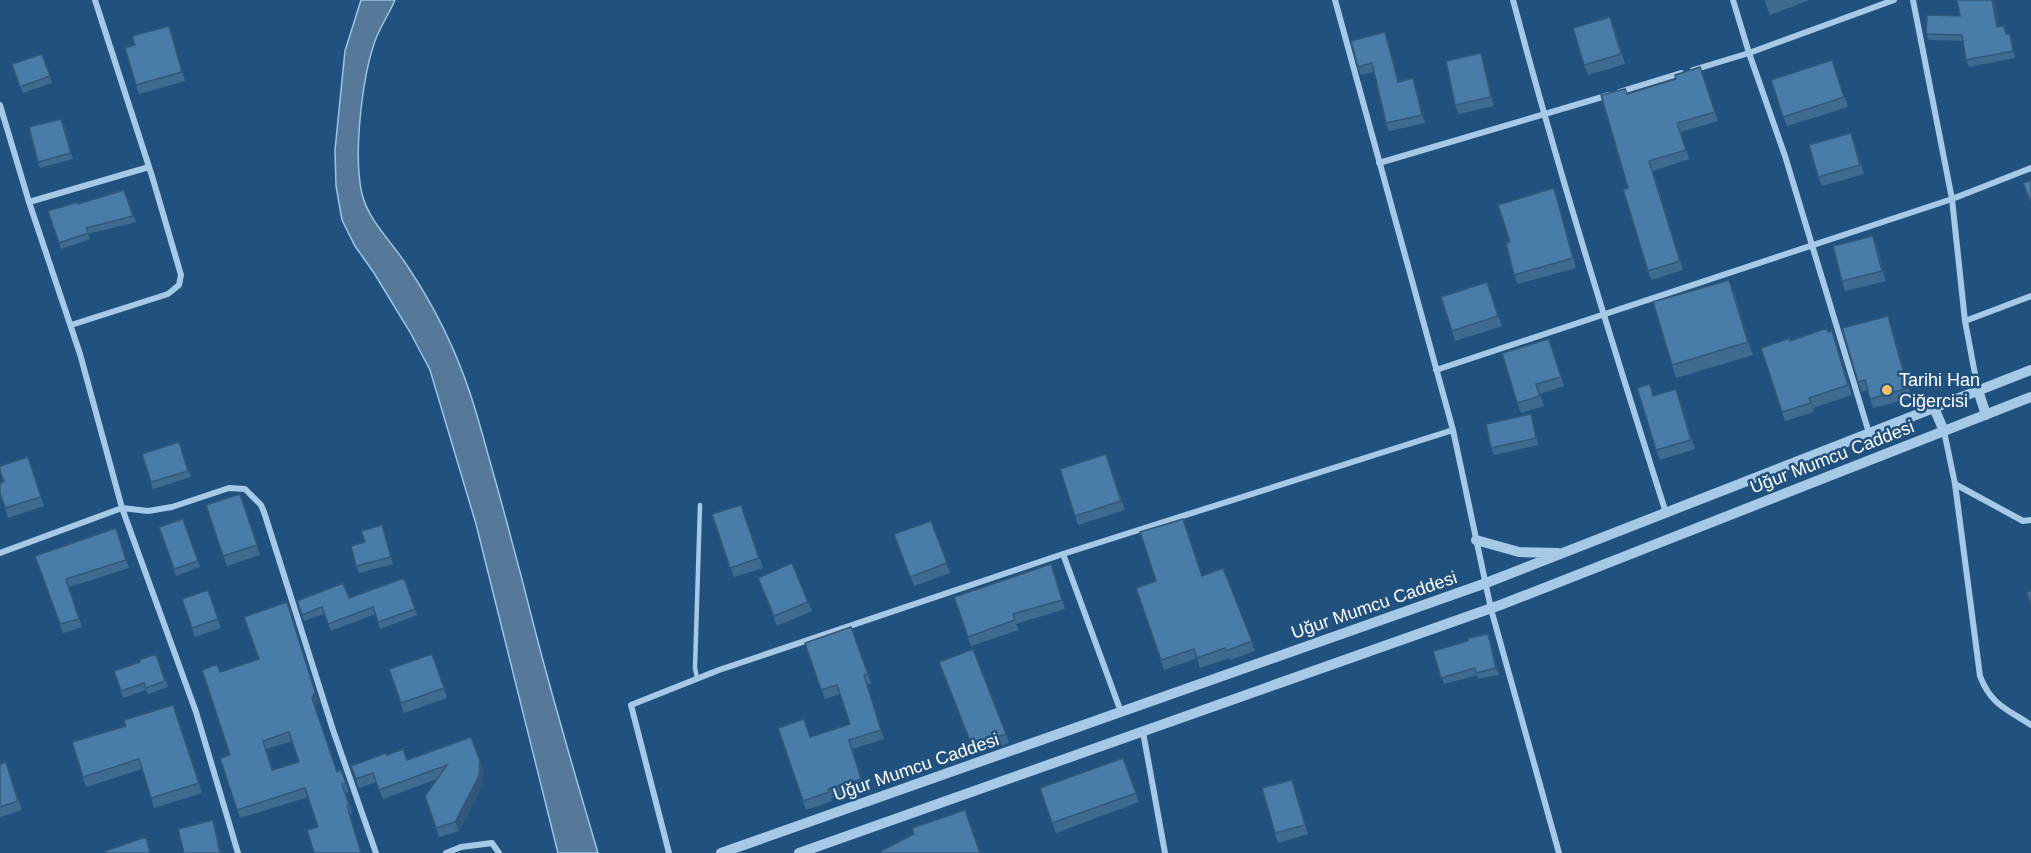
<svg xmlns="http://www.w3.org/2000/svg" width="2031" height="853" font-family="Arial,sans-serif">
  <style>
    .water { fill: #56799a; stroke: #99c5e9; stroke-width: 1.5 }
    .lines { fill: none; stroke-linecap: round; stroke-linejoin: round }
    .service { stroke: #a6c9e7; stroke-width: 4.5 }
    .minor { stroke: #a6c9e7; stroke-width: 6 }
    .tertiary { stroke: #a6c9e7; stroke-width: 10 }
    .wall { fill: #3f6b90; fill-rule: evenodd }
    .shaded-wall { fill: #335776 }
    .building { fill: #497ca8; stroke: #335776; stroke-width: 1.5; fill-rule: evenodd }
    .poi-dot { fill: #f4bf67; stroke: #21527f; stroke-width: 2 }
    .labels { text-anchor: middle; stroke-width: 5; stroke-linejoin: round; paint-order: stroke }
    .poi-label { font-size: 18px; fill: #fff; stroke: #21527f; text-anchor: start }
    .street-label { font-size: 18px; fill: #fff; stroke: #21527f }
  </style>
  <rect width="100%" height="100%" fill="#21527f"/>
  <!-- water -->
  <path class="water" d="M361,0h34c-6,14 -15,27 -20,41 -13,37 -22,114 -13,153 7,28 31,49 46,73 26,39 47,81 62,126 7,21 13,43 19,65 17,60 33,120 48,180 19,72 40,144 61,215h-40l-82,-329 -46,-154 -20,-38 -36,-59 -19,-27 -13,-26 -6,-34 -1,-36 10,-99z"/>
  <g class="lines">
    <!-- service -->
    <path class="service" d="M697,678l-2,-10 5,-163"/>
    <!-- minor -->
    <path class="minor" d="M1335,0l118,430 38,179 68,244
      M1513,0c46,173 99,343 153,513
      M1733,0l16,53 36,103 84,277
      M1913,0l39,199 13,122 13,69
      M1693,70l56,-17 145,-53
      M1619,92l62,-19
      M0,105l29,97 51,152 42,154 74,204 42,141
      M1379,163l230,-68
      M29,202l120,-35
      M1965,321l66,-25
      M71,325l97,-31 11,-9 2,-10 -29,-99 -57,-176
      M1436,370l516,-171 79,-31
      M1944,431l11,53 25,192c11,29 27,33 51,49
      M1955,484l68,37 8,-1
      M0,553l122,-45 26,3 24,-4 57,-19 16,1 16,16 3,7 69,218 43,123
      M1063,554l58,158
      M1143,732l22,121
      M446,853l15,-6 31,-4 7,10
      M669,853l-38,-148 88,-35 344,-116 390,-124"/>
    <!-- tertiary -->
    <path class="tertiary" d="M1978,390l8,25
      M1934,408l10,23
      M1476,540l43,12 39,1
      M721,853l765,-270 545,-213
      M799,853l704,-249 528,-207"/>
  </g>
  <!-- wall -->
  <path class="wall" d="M1764,0h45l-39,15z
    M1957,0h37l5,27 8,7h3l2,6 3,18 -46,9 -3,-7 -3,-19 -34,-1 -3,-6 34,-18z
    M169,26l16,55 -46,13 -3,-9 -1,-40z
    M1614,27l11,37 -37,11 -4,-10z
    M1388,41l11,40 14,-3 3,8 9,37 -36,8 -3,-8 -12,-51 -13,3 -3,-8z
    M42,54l10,29 -29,10 -11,-29z
    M1832,60l16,47 -61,19 -16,-46z
    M1484,63l10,43 -35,8 -4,-9z
    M1700,67l18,54 -37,11 8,27 -36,12 30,99 -32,10 -3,-9 -20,-83 48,-109z
    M64,125l9,34 -33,9 -2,-6z
    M1851,133l13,41 -42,12 -4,-9z
    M1554,188l3,10 19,70 -58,16 -4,-9 -4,-33z
    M124,190l12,32 -48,12 2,5 -29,10 -13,-38 30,-7z
    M1877,245l9,36 -41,10 -3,-10z
    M1487,282l15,44 -47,15 -14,-44z
    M1734,292l19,63 -77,23 -4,-13z
    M1888,316l24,82 -39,10 -6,-18 -5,2 -4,-10z
    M1832,331l20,64 -39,13 1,4 -29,9 -24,-73z
    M1553,349l11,37 -24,8 4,12 -23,7 -4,-10z
    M1654,396l25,3 16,50 -35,11 -4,-10z
    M1533,421l5,24 -44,10 -3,-7z
    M179,442l12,35 -38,12 -11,-35z
    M1106,454l19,56 -47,15 -18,-56z
    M31,466l13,40 -36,12 -8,-25 4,-11z
    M240,494l20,61 -33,11 -21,-61z
    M741,505l22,63 -29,9 -22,-63z
    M183,519l17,48 -24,9 -17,-49z
    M931,521l19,52 -36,13 -20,-52z
    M382,525l11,39 -34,9 -3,-7 9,-24z
    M116,528l13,40 -60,19 13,40 -19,6 -28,-77z
    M1051,564l14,45 -49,15 3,6 -48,16 -17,-49z
    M1223,568l32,83 -25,9 -1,-2 -29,10 -3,-10 -33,12 -28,-82 66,-12z
    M404,578l13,37 -37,14 -5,-15 -44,17 -7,-17 -20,7 -7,-20 52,-3z
    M758,578l50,24 4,9 -35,15z
    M208,590l13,38 -26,9 -13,-38z
    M290,611l28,89 -3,6 22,66 4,-2 8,22 -3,1 6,21 -34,13 -10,-30 -68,21 -3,-8 -7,-55 29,-96zM292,741l7,21 -26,8 -7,-21z
    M851,627l20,56 -4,2 17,54 -32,10 12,39 -33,10 1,3 -26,9 -28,-82 32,9 40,-13 -10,-30 -15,5 -20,-56z
    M1490,640l9,35 -21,4 -1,-4 -33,9 -11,-33z
    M973,649l36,94 -34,12 -36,-93z
    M156,654l12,33 -20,7 -2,-4 -23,8 -9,-27 26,-9z
    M432,654l15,44 -43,15 -15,-44z
    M173,705l29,88 -48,15 -12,-39 -56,18 -3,-10 43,-51z
    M471,737l12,32 -1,16 -23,46 -20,6 -14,-41 12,-17 -54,20 -7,-17 -17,6 -8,-22 36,-11 20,5z
    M1123,758l16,44 -83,31 -16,-45z
    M6,762l16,48 -22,7v-53z
    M1292,780l16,54 -30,9 -3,-10z"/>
  <!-- shaded-wall -->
  <path class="shaded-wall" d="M1992,0h2l6,34 -3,-7z
    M1385,32l3,9 13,49 -3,-8z
    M2010,34l2,6 3,18 -2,-7z
    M1481,53l3,10 10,43 -3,-9z
    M1413,78l3,8 9,37 -3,-8z
    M1873,236l4,9 9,36 -4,-10z
    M1729,280l5,12 19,63 -5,-13z
    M1888,316l4,9 20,73 -4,-10z
    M1531,414l2,7 5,24 -2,-7z
    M290,611l28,89 -3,6 -3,-8z
    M1488,634l2,6 9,35 -3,-7z
    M480,761l3,8 -1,16 -23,46 -4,-9z
    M1292,780l4,9 12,45 -3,-9z
    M213,820l3,9 6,24h-2z"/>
  <!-- building -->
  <path class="building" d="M1957,0h35l5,27 7,-1 2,8h4l3,17 -47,9 -4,-25 -36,-1 1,-19 33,1z
    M1610,17l11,37 -37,11 -11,-37z
    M169,26l13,46 -46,13 -11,-37 10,-3 -3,-9z
    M1385,32l13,50 15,-4 9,37 -36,8 -14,-60 -14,4 -7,-26z
    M1481,53l10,44 -36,8 -9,-44z
    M42,54l8,22 -30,11 -8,-23z
    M1832,60l12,37 -61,20 -12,-37z
    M1700,67l15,45 -38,11 9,27 -37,11 31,100 -32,10 -25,-82 5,-1 -27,-93 24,-6 2,5 49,-15 -1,-4z
    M61,119l10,34 -33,9 -9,-35z
    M1851,133l9,32 -42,12 -9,-32z
    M2031,180v23l-8,-20z
    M1554,188l19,70 -59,17 -8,-32 4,-1 -12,-37z
    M124,190l9,26 -47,12 2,5 -29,10 -11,-32 30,-9v2z
    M1873,236l9,35 -40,10 -9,-35z
    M1729,280l19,62 -76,23 -19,-63z
    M1487,282l11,34 -46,15 -11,-34z
    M1888,316l20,72 -38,11 -5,-19 -7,2 -16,-54z
    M1827,328l1,4 4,-1 16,54 -39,13 2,5 -29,9 -21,-64 29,-10v3z
    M1549,339l12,38 -25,7 4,12 -23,7 -15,-50z
    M1650,384l3,12 23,-7 15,51 -35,10 -19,-62z
    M1531,414l5,24 -45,10 -5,-24z
    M179,442l9,29 -37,11 -9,-28z
    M1106,454l15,47 -46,15 -15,-47z
    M28,457l13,40 -36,11 -5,-15v-10l4,-1 -4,-11v-5z
    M240,494l17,51 -34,11 -17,-51z
    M741,505l18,53 -29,10 -18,-54z
    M183,519l15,42 -24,8 -15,-42z
    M1183,519l19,57 21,-8 29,73 -26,10 -1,-3 -28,10 -3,-9 -33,11 -25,-72 20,-7 -16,-49z
    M931,521l16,42 -37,14 -16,-43z
    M382,525l9,32 -35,9 -5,-20 14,-4 -4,-11z
    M116,528l10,32 -60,19 13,40 -19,5 -25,-68z
    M792,563l16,39 -34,14 -16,-38z
    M1051,564l11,36 -49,14 2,6 -47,17 -14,-40z
    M404,578l11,31 -37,13 -5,-15 -45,17 -6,-17 -20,8 -5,-14 46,-18 6,15z
    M208,590l10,29 -26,9 -10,-29z
    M2031,590v17l-4,-15z
    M287,602l28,90 -3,6 25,74 4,-2 5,13 -4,1 7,21 -2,1 14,47h-47l-7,-23 11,-3 -13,-39 -68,22 -17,-52 10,-3 -28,-85 15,-6 3,8 39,-13 -15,-42zM289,732l10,30 -27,8 -9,-29z
    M851,627l17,47 -4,1 17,55 -32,10 12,39 -33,10 1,3 -26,9 -25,-73 26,-9 6,18 40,-13 -13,-39 -16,5 -16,-47z
    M1488,634l8,34 -20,5 -1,-5 -34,10 -8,-27 35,-10v-3z
    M973,649l33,85 -34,12 -33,-84z
    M156,654l9,27 -19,7 -2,-5 -23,8 -7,-20 26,-9 -1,-2z
    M432,654l12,34 -43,15 -12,-34z
    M173,705l26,78 -48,15 -12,-39 -56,18 -11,-35 54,-16 -2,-6z
    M471,737l9,24 -1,15 -24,46 -19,6 -11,-32 22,-31 -68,25 -6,-17 -17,6 -5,-13 35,-13 1,2 16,-6 4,11z
    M1123,758l13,35 -84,30 -12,-35z
    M6,762l12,39 -18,6v-43z
    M1292,780l13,45 -30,8 -13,-45z
    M965,810l15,43h-98l-1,-2 33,-17 -2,-6z
    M213,820l7,33h-36l-6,-24z
    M146,837l4,16h-44l-1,-2z"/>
  <!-- markers -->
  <circle class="poi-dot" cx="1887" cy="390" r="6"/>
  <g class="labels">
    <!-- poi labels -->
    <g class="poi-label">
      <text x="1899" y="386">Tarihi Han<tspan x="1899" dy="21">Ciğercisi</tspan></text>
    </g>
    <!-- street labels -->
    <g class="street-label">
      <text transform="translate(1832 457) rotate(-21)" y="6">Uğur Mumcu Caddesi</text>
      <text transform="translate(1374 605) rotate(-19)" y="6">Uğur Mumcu Caddesi</text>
      <text transform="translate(916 767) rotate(-19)" y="6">Uğur Mumcu Caddesi</text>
    </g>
  </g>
</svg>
